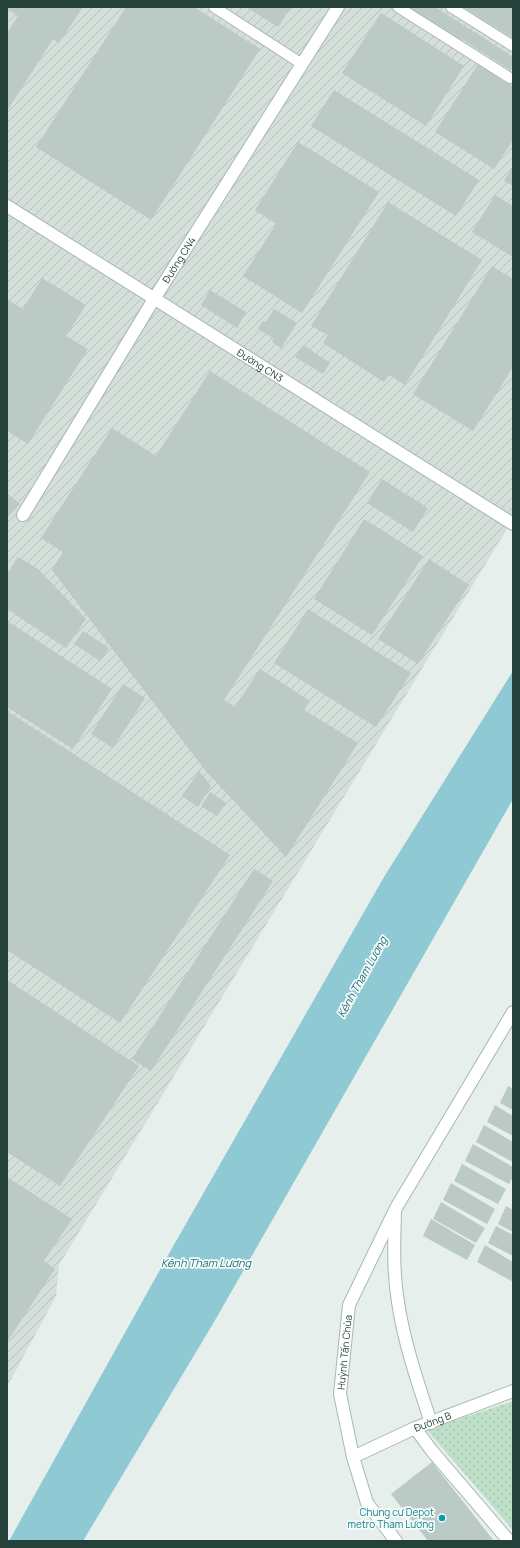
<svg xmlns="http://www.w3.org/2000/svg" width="520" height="1548" font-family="Manrope,sans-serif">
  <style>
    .industrial { fill: url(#industrial-furrows) }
    .park { fill: url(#park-dots) }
    .water { fill: #8ec9d4 }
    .building { fill: #bbcac4 }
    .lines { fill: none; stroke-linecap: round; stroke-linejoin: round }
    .lane-casing { stroke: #a8b8b2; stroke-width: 12 }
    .street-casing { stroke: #a8b8b2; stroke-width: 14 }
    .lane { stroke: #fff; stroke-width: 10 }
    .street { stroke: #fff; stroke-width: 12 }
    .culture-dot { fill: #0f9aa8; stroke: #f7fbf9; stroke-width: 1.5 }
    .labels { text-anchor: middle; stroke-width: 3.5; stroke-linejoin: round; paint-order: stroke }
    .street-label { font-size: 10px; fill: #24423a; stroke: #f7fbf9 }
    .culture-label { font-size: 10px; fill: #0d838f; stroke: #f7fbf9; text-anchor: end }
    .water-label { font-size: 11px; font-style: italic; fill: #1c6f80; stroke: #f7fbf9 }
  </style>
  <defs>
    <pattern id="industrial-furrows" width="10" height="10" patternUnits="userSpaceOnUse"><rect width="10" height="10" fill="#d4dfda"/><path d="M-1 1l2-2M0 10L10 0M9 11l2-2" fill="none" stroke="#b6c1bc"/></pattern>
    <pattern id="park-dots" width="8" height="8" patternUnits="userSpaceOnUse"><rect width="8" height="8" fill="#bfe0c8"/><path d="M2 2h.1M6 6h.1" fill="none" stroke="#a4c1ad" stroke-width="1.8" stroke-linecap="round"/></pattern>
  </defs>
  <rect width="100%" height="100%" fill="#e6efeb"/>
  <!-- industrial -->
  <path class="industrial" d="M7,7h506v512l-454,746 -3,31 -49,91z"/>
  <!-- park -->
  <path class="park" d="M513,1401v129l-86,-100z"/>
  <!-- water -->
  <path class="water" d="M513,671v128l-299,523 -131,219h-74l162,-291 213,-373z"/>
  <!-- building -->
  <path class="building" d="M7,7h76l-24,36 -6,-4 -46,72v-78l11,-17 -11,-7z
    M126,7h68l66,42 -109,171 -115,-73z
    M246,7h45l-13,20z
    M404,7h31l78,50v7l-3,6 -48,-31 -1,3z
    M463,7h50v31z
    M381,13l83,53 -38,60 -84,-53z
    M478,64l35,22v54l-19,29 -59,-37z
    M334,90l145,90 -23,36 -145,-90z
    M298,142l81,50 -77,121 -59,-37 33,-52 -21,-14z
    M513,166v20l-9,-5z
    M495,195l18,11v51l-41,-25z
    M388,202l94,58 -77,125 -16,-10 -5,7 -61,-39 5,-8 -17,-9z
    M492,266l21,13v88l-40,64 -60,-37z
    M42,278l44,27 -20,31 22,13 -60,95 -21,-13v-132l16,10z
    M210,290l36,22 -9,16 -36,-23z
    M274,309l23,14 -16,25 -9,-6 2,-3 -16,-10 5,-8 3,1z
    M303,345l27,18 -7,11 -28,-17z
    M210,371l160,101 -146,228 11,7 25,-38 50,32 -6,9 54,33 -72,114 -81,-87 -153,-200 11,-18 -22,-14 71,-110 44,28z
    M382,479l46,29 -15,24 -46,-29z
    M7,493l13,11 -13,14z
    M364,519l59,37 -51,79 -58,-36z
    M18,557l19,11 49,51 -20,29 -59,-39v-35z
    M429,559l40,26 -51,79 -40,-25z
    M308,609l103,64 -35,54 -102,-64z
    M7,621l105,68 -39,60 -66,-42z
    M83,631l26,17 -9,13 -26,-17z
    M123,684l22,14 -32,50 -22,-14z
    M7,711l223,144 -110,168 -113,-73z
    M199,771l12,15 -13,21 -16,-11z
    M210,792l16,11 -9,13 -16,-10z
    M254,869l19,12 -122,190 -19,-12z
    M7,980l132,86 -79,120 -53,-34z
    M508,1086l5,3v21l-13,-7z
    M495,1105l18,11v20l-26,-14z
    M484,1125l29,17v20l-37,-20z
    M473,1144l40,23v10l-4,7 -44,-23z
    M462,1164l44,25 -8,15 -44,-23z
    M7,1177l65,42 -28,42 11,8 -48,73z
    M451,1183l44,26 -8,15 -44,-24z
    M441,1202l44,26 -9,15 -43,-24z
    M506,1206l7,4v22l-15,-8z
    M431,1219l44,26 -8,15 -44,-24z
    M496,1226l17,9v21l-25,-13z
    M485,1245l28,17v20l-36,-20z
    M432,1462l62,79h-66l-37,-47z"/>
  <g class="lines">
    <defs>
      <path id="lane" d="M214,7l88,57
        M398,7l112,71
        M451,7l62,39"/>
      <g id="street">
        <path id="s1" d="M7,206l506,318"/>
        <path id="s2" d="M23,515l131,-216 184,-292"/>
        <path d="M395,1213c-1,30 -2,59 3,89 6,41 20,81 33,121"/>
        <path d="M415,1428l17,23 77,90"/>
        <path id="s3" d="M353,1457l62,-29 98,-37"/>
        <path id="s4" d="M396,1541l-29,-38 -14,-46 -13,-63 9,-89 47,-97 117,-196"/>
      </g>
    </defs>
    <!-- lane casing -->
    <use href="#lane" class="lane-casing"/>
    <!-- street casing -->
    <use href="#street" class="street-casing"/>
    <!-- lane -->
    <use href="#lane" class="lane"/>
    <!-- street -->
    <use href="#street" class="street"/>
  </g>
  <!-- markers -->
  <circle class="culture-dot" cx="442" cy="1518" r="4"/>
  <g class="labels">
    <!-- street labels -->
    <g class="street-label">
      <text dy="4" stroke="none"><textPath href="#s2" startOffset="299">Đường CN4</textPath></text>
      <text dy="4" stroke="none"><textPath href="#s1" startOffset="299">Đường CN3</textPath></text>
      <text dy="4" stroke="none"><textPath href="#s4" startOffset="202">Huỳnh Tấn Chùa</textPath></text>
      <text dy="4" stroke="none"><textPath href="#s3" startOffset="87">Đường B</textPath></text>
    </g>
    <!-- culture labels -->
    <g class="culture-label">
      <text x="434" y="1516">Chung cư Depot<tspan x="434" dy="12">metro Tham Lương</tspan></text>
    </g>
    <!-- water labels -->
    <g class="water-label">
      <text transform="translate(362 977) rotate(-61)" y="4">Kênh Tham Lương</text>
      <text x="206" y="1267">Kênh Tham Lương</text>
    </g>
  </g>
  <!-- border -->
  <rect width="520" height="1548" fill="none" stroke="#24423a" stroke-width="16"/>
</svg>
